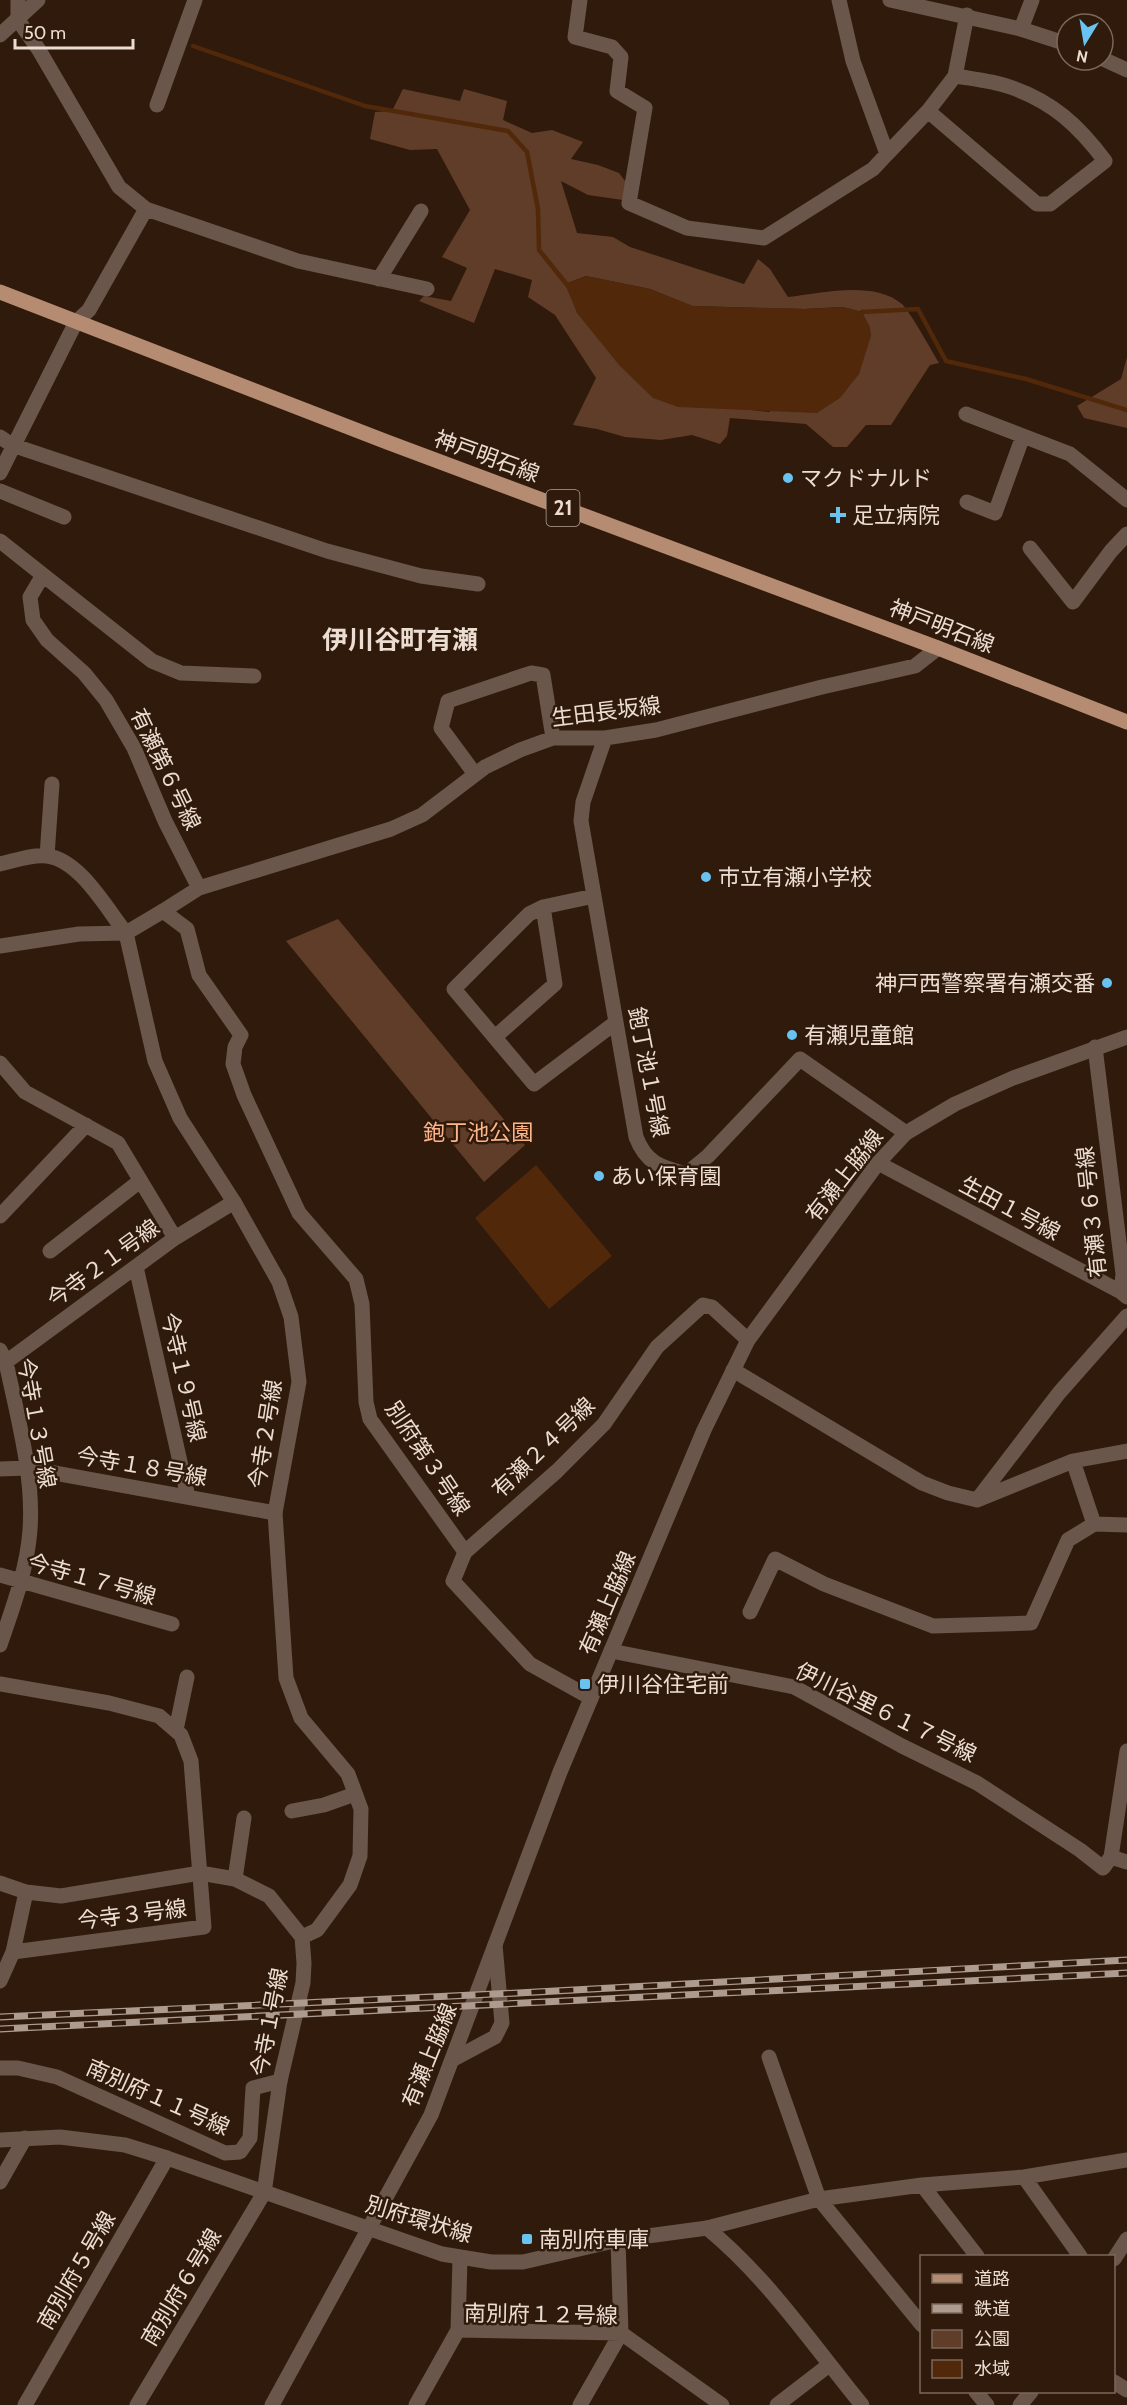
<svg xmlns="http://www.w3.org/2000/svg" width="1127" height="2405" font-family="Cabin,'Noto Sans JP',sans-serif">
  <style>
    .green { fill: #603d28; fill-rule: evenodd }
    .water { fill: #51280a }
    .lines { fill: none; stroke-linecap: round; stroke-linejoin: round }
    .stream { stroke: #51280a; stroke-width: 4.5 }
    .minor { stroke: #6a564a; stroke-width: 15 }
    .tertiary { stroke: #6a564a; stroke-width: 15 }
    .primary { stroke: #b58b72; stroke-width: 15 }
    .rail-casing { stroke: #ad9b90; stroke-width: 7 }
    .rail { stroke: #301a0b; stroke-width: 4.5; stroke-dasharray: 14; stroke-linecap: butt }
    .poi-dot { fill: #69c3f1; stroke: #301a0b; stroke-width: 2 }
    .labels { text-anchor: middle; stroke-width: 5; stroke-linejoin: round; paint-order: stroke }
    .shield { fill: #301a0b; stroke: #b4a297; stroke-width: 1.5 }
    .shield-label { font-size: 21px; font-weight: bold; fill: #ecddd3 }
    .street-label { font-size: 22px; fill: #ecddd3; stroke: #301a0b }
    .poi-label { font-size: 22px; fill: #ecddd3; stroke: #301a0b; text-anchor: start }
    .park-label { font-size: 22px; fill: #fdb588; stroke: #301a0b }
    .quarter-label { font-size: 26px; font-weight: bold; fill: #ecddd3; stroke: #301a0b }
  </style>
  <rect width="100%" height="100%" fill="#301a0b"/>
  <!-- green -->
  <path class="green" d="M403,89l57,12 4,-12 43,12 -4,19 29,13 20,-3 31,12 -12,17 27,6 21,8 9,12 -5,15 -35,-5 -27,-14 16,52 36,4 17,10 114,37 14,-25 12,10 18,28c33,-4 86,-17 114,7 9,9 29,46 37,59l-9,2 -39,60h-25l-19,22h-14l-27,-23 -76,-6 -3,18 -7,8 -28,-9 -31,5 -36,-3 -28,-8 -24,-4 23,-47 -41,-63 -27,-18 4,-17 -37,-11 -21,54 -55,-22 5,-5 27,5 16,-33 -25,-11 28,-47 -33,-61 -27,1 -40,-11 5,-27 17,-1zM586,276l64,13 42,17 112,3 39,-2 19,5 9,24 -102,76 -34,-4 -170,-124z
    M1127,357v71l-43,-10 -7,-12 44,-27z
    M338,919l187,226 -41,37 -198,-241z"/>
  <!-- water -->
  <path class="water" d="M586,276l64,13 43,17 111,3 39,-2 19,5 8,15 1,9 -12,38 -19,24 -23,15 -139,-6 -25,-9 -34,-33 -42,-52 -12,-29z
    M536,1165l76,91 -63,53 -74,-91z"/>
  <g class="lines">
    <!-- stream -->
    <path class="stream" d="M193,46l172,60 143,25 19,21 11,57 1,41 29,36
      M859,317l3,-5 56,-3 28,52 80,18 101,31"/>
    <!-- minor -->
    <path class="minor" d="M580,0l-5,37 37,10 9,10 -4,34 28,17 -16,95 58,25 77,10 109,-69 14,-15 -34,-93 -14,-61
      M1021,29l11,-29
      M157,105l38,-105
      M928,111l109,93h13l55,-43c-26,-35 -53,-60 -95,-74 -17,-6 -37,-8 -55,-11
      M887,154l41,-43 27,-35 12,-61
      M146,209l152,52 129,28
      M379,279l42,-68
      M966,414l57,22
      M0,437l12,8 315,106 94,25 57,8
      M0,473l76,-151 13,-12 57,-101 -27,-22 -80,-137 -21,-30v-20
      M0,491l64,26
      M967,502l28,11 28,-77 47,18 57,46
      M0,541l43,34 -13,22 3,23 14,20 37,33 22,27 28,48 31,73 34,67
      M1030,548l43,54 38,-51 16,-17
      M43,575l109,86 29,12 73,3
      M605,738l-22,64 -2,19 55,316c10,26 24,30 50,37l22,-18 92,-97 106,74
      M475,774l-34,-46 7,-27 83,-28 12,2 10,63
      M47,856l5,-72
      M0,864c14,-3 32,-10 47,-8 33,4 59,52 79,77
      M594,896l-51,11 -14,7 -75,75 80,95 81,-61
      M495,1037l60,-53 -12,-77
      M1095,1047l28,227 -2,18 6,5
      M0,1063l25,29 93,51 57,95
      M878,1163l243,129
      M0,1216l86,-91
      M50,1251l90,-70
      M136,1267l52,230
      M0,1350l6,12c11,53 28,113 24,168 -3,40 -17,77 -30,115
      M0,1363l6,-1 169,-124 59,-36
      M733,1370l189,113 26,10 29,7 96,-39 54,-10
      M1073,1461l21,63
      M0,1469l27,-1 248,45
      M977,1500l82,-107 68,-77
      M465,1552l92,-81 47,-47 53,-77 46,-42 9,2 36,33
      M0,1575l172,49
      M750,1612l25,-53 49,25 109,42 98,-3 37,-83 26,-16 33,1
      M611,1651l183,36 108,59 75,37 103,67 23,18 8,-11 16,-106
      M0,1684l109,19 50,13 22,19 10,26 13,166 -191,25
      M591,1698l-61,-34 -77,-83 12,-29 -95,-133 -4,-17 -4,-98 -6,-25 -57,-66 -55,-118 -11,-31 2,-17 6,-12 -42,-60 -12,-46 -24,-18 36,-23 192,-59 31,-14 63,-48 35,-17 33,-12h52l51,-8 166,-43 93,-21 23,-18
      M176,1730l11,-53
      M292,1811l32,-6 31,-11
      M1111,1857l16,5
      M235,1879l9,-61
      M0,1981l13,-29 13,-60
      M769,2057l50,142 103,126
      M452,2060l43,-23 7,-14 -7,-78
      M0,2068h18l39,9 168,76 15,-1 10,-14 3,-50 27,-7
      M1024,2177l56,79
      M0,2182l25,-44
      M922,2185l55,71
      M707,2228l112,-29 103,-14 102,-8 103,-17
      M1114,2259l13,-20
      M458,2330l2,-72
      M1114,2382l13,8
      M976,2392l11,13
      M25,2405l142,-247
      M137,2405l127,-212
      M416,2405l42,-75 163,3 101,72
      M580,2405l41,-72 -3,-93
      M777,2405l52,-40
      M1020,2405l11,-13"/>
    <!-- tertiary -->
    <path class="tertiary" d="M890,0l131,29 46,15
      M0,35l38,-35
      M1103,59l24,11
      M126,933l29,128 25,57 54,84 45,80 12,35 8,65 -24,131 11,165 15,40 47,56 13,35 -1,47 -10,29 -33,45 -15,7
      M0,946l79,-12 47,-1 37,-22
      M0,1883l26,9 35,4 139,-23 35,6 34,17 33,41 2,26 -1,20 -23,98 -16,112
      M0,2140l60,-3 65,8 42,13 275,96 49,8h32l95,-22 89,-12c61,50 105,116 155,177
      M272,2405l159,-290 129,-343 144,-342 44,-90 130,-177 28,-30 49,-29 58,-26 114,-41"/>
    <!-- primary -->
    <path class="primary" d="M0,292l387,150 551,206 189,74"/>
    <defs>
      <path id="rail" d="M0,2017l518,-24 609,-33
        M0,2029l1127,-56"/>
    </defs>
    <!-- rail casing -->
    <use href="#rail" class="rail-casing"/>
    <!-- rail -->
    <use href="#rail" class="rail"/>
  </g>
  <!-- markers -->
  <g class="poi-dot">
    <circle cx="788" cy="478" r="6"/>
    <path d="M835 506h6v6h6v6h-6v6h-6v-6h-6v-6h6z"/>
    <circle cx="706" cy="877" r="6"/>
    <circle cx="1107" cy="983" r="6"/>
    <circle cx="792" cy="1035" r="6"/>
    <circle cx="599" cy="1176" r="6"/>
    <rect x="579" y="1678" width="12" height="12" rx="3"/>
    <rect x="521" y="2233" width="12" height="12" rx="3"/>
  </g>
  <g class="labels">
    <!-- shield labels -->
    <rect class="shield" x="546.5" y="490" width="33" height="36" rx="4.5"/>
    <g class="shield-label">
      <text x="563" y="515">21</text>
    </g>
    <!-- street labels -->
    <g class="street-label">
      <text transform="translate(487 456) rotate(20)" y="8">神戸明石線</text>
      <text transform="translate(942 626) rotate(21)" y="8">神戸明石線</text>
      <text transform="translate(606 711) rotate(-7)" y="8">生田長坂線</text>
      <text transform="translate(166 769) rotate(64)" y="8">有瀬第６号線</text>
      <text transform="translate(649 1072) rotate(79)" y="8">鉋丁池１号線</text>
      <text transform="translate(844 1175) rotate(-52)" y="8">有瀬上脇線</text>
      <text transform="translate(1010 1208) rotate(28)" y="8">生田１号線</text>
      <text transform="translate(1091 1212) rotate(-96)" y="8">有瀬３６号線</text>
      <text transform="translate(103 1263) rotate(-36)" y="8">今寺２１号線</text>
      <text transform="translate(184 1377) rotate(77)" y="8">今寺１９号線</text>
      <text transform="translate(37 1423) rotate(80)" y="8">今寺１３号線</text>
      <text transform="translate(265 1434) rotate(-81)" y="8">今寺２号線</text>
      <text transform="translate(543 1447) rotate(-44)" y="8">有瀬２４号線</text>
      <text transform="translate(428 1458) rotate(56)" y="8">別府第３号線</text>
      <text transform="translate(142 1466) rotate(10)" y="8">今寺１８号線</text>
      <text transform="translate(92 1579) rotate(16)" y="8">今寺１７号線</text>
      <text transform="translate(607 1603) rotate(-67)" y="8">有瀬上脇線</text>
      <text transform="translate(886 1712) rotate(26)" y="8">伊川谷里６１７号線</text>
      <text transform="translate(132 1914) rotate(-7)" y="8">今寺３号線</text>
      <text transform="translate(269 2022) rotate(-79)" y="8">今寺１号線</text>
      <text transform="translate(429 2055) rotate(-68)" y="8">有瀬上脇線</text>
      <text transform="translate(158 2097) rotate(24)" y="8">南別府１１号線</text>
      <text transform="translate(419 2219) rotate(17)" y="8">別府環状線</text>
      <text transform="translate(76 2270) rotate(-60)" y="8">南別府５号線</text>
      <text transform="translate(181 2287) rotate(-59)" y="8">南別府６号線</text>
      <text transform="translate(541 2314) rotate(1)" y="8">南別府１２号線</text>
    </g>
    <!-- poi labels -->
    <g class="poi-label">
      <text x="800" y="486">マクドナルド</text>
      <text x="852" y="523">足立病院</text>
      <text x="718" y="885">市立有瀬小学校</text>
      <text x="1095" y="991" text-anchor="end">神戸西警察署有瀬交番</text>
      <text x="804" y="1043">有瀬児童館</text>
      <text x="611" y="1184">あい保育園</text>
      <text x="597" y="1692">伊川谷住宅前</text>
      <text x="539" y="2247">南別府車庫</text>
    </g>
    <!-- park labels -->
    <g class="park-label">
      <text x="478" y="1140">鉋丁池公園</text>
    </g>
    <!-- quarter labels -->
    <g class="quarter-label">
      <text x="400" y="649">伊川谷町有瀬</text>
    </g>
  </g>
  <!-- legend -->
  <rect x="920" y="2255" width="195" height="138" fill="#301a0b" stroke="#7b685b" stroke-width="1.5"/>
  <rect x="932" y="2274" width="30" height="9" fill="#b58b72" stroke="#7b685b" stroke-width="1.5"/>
  <text x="974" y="2285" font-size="18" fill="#ecddd3">道路</text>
  <rect x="932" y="2304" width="30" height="9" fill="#ad9b90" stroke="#7b685b" stroke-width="1.5"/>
  <text x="974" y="2315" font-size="18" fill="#ecddd3">鉄道</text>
  <rect x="932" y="2330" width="30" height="18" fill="#603d28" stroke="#7b685b" stroke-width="1.5"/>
  <text x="974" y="2345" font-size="18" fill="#ecddd3">公園</text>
  <rect x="932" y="2360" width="30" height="18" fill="#51280a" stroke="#7b685b" stroke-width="1.5"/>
  <text x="974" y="2375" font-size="18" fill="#ecddd3">水域</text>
  <!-- north arrow -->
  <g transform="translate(1085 42) rotate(191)"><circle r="28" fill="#301a0b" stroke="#7b685b" stroke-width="1.5"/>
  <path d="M0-4.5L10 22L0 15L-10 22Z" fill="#69c3f1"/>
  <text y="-9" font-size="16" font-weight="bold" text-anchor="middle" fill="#ecddd3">N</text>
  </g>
  <!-- scale -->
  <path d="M15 39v9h118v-9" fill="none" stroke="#ecddd3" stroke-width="3"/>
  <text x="24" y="39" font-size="18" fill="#ecddd3" stroke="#301a0b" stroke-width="4.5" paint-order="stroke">50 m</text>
</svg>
